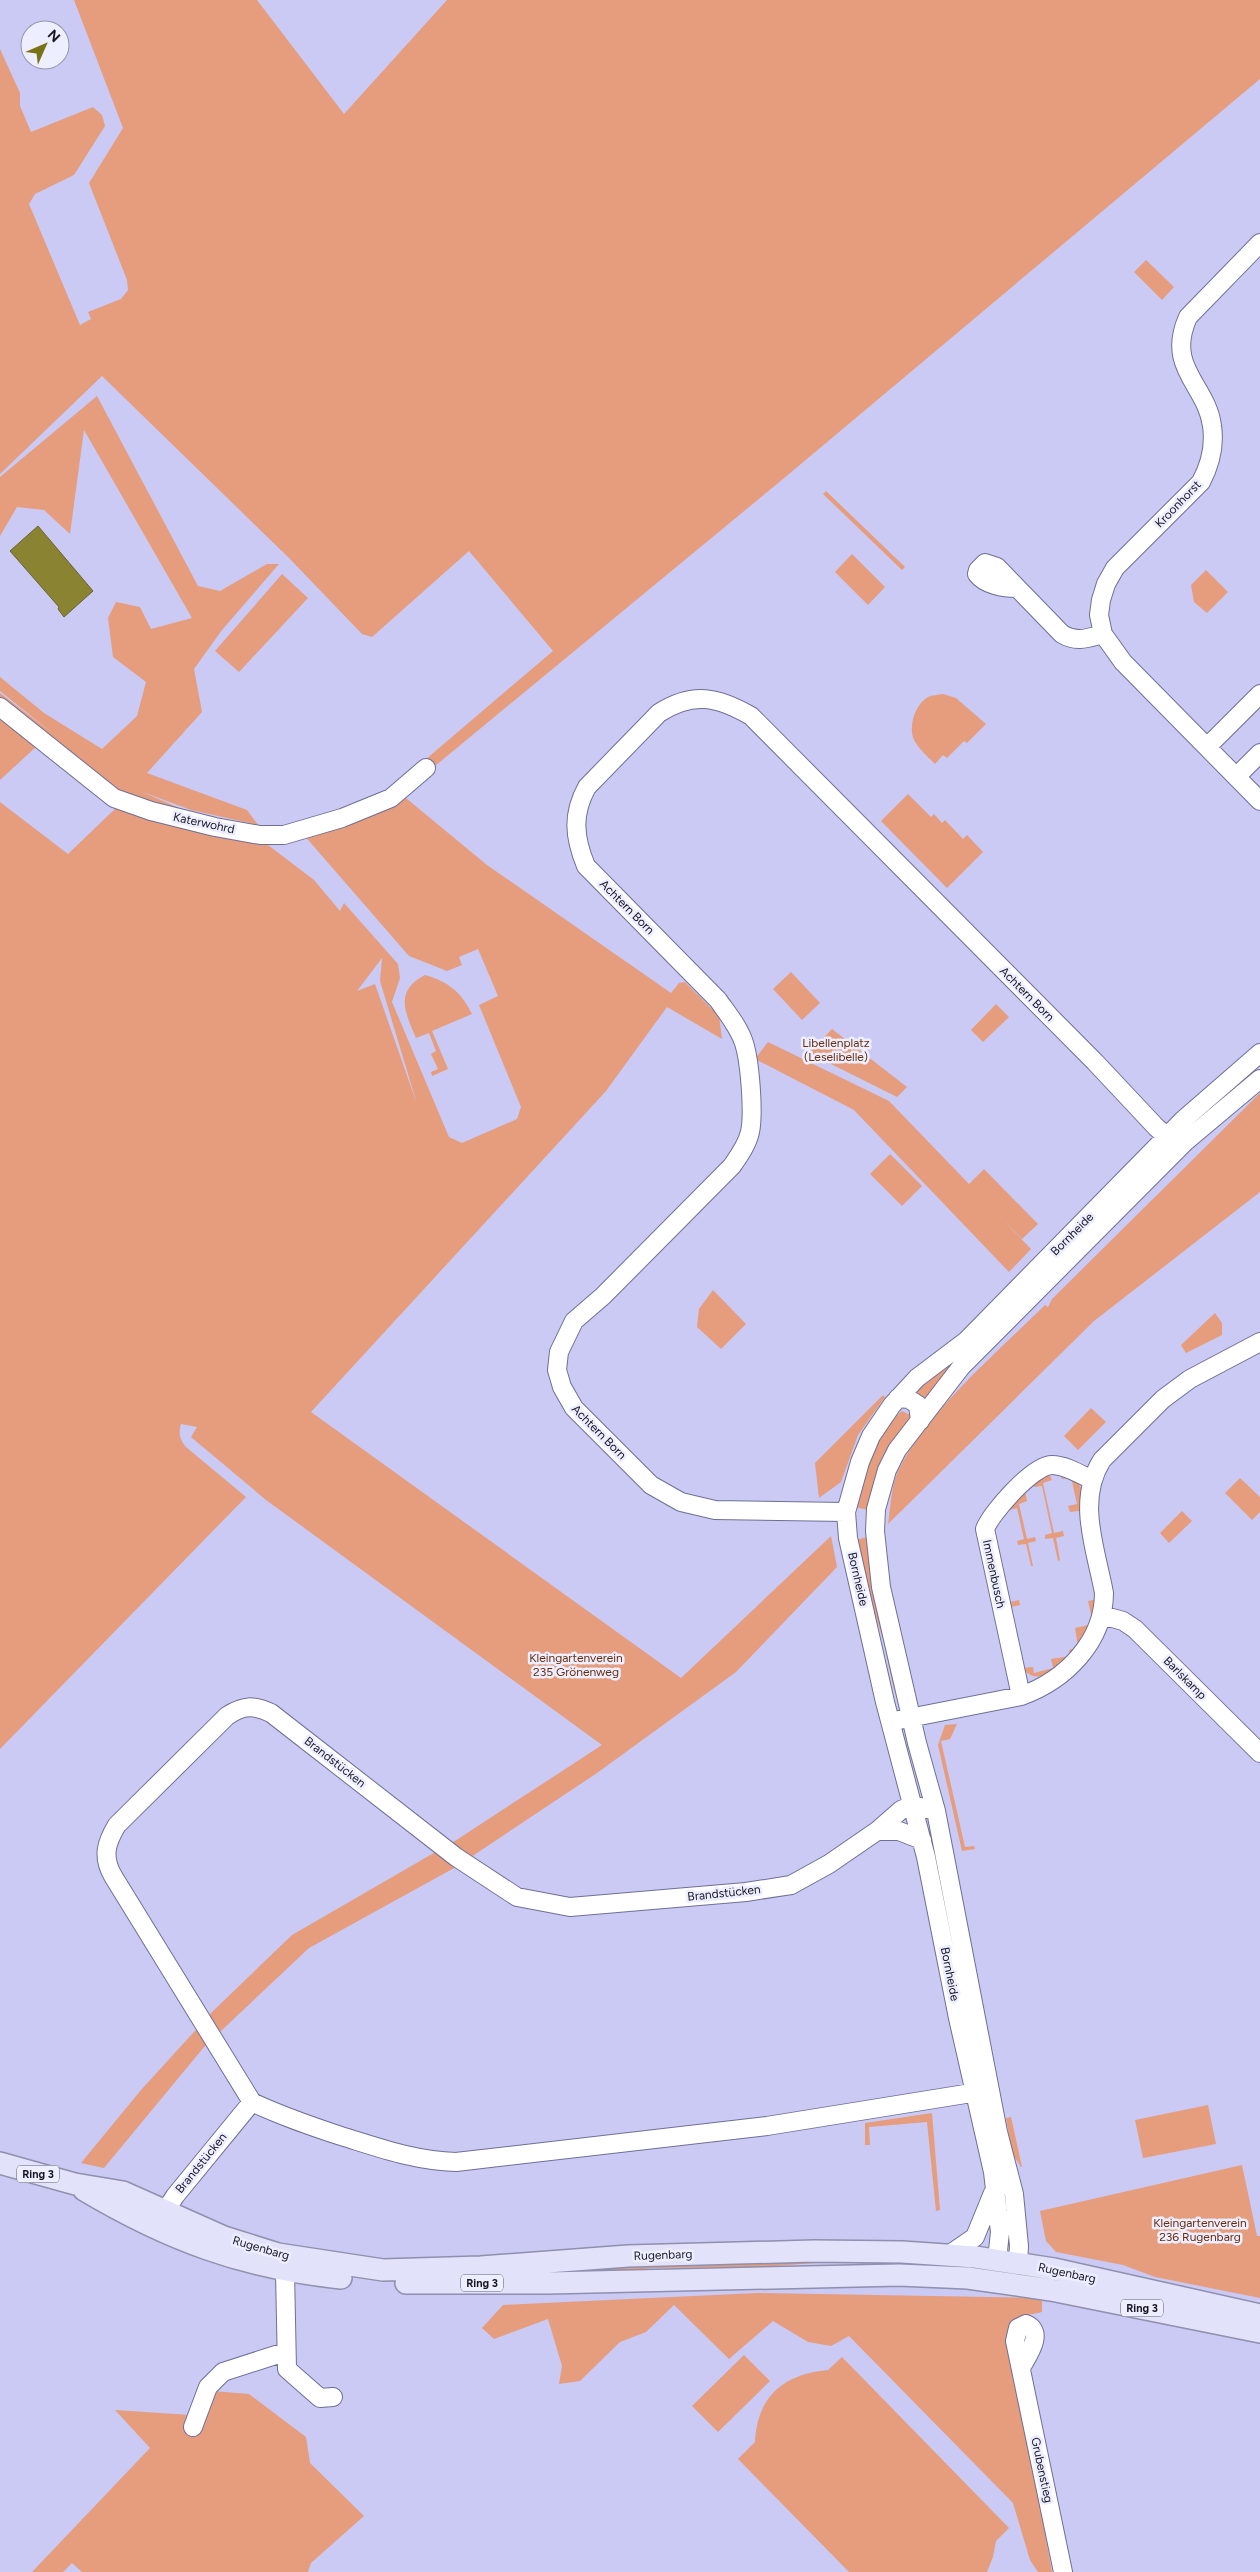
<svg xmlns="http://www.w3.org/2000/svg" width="1260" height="2572" font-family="Figtree,sans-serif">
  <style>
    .green { fill: #e59d7d; fill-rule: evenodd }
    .water { fill: #8a8331; stroke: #68632e }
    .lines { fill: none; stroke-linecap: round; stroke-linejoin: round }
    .minor-casing { stroke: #6f6f95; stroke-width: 20 }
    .major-casing { stroke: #8f8fae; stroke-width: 24 }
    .minor { stroke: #fff; stroke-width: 18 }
    .major { stroke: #e2e2fb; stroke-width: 21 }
    .labels { text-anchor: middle; stroke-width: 5; stroke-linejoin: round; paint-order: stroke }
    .shield { fill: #edeeff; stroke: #575867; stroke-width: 1 }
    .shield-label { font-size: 11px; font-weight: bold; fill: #171726 }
    .street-label { font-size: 12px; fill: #171726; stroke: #edeeff }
    .park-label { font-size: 12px; fill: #692d0d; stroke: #edeeff }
  </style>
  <rect width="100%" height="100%" fill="#cacaf4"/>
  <!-- green -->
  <path class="green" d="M74,0h183l87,114 103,-114h813v79l-477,400 -382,315 86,71 184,128 8,-10 6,-1 34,34 3,23 -55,-32 -61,84 -295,321 370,266 150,-142 6,31 -101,105 -139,101 -141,94 -147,81 -105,99 -100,121 -23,-5 60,-73 72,-79 79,-76 166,-96 144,-94 -336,-245 -75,-63 6,-10 -16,-3c-3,10 -1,16 5,23l60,50 -246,252v-947l68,52 49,-47 -80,-61 -37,34v-87l55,42 -55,-44v-14l44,36 58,36 35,-33 9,-34 -33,-25 -5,-39 8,-16 24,5 11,22 41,-11 -108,-188 -14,104 -26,-24 -27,-3 -17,29v-59l97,-81 101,190 22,5 47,-27h12l-57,66 -28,39 8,43 -55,61 100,37 11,15 -67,-15 -51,-19 51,22 88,17 97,-32 22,-15 155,-132 -84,-100 -97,86 -10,-3 -73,-76 -187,-182 -102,98v-425l20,44v13l11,26 62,-25 9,8 3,11 -31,49 -39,19 -6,10 51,121 11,-6 -3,-7 33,-13 7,-9 -1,-10 -38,-97 34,-55zM303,834l106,122 38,15 15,-6 -3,-8 19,-8 20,47 -19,9 42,102 -4,12 -55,24 -13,-6 -57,-135 8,-24 -2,-14 -54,-61 -4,8 -26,-31 -46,-35zM382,958l-2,23 37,123 -42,-120 -18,7z
    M1146,260l28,27 -12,13 -28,-28z
    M826,491l79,76 -3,3 -79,-76z
    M852,554l33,33 -17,18 -33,-33z
    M1206,570l22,22 -21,21 -13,-11 -3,-17z
    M282,574l26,24 -69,74 -24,-21z
    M943,694l13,4 30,26 -19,19 -3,-2 -17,17 -4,-3 -8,9c-8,-8 -16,-15 -21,-24 -6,-13 1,-36 14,-43 4,-2 10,-2 15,-3z
    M908,794l23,23 3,-3 8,9 3,-3 18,19 4,-4 16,17 -36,36 -66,-67z
    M791,972l29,31 -18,17 -29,-31z
    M425,975c24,7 36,17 47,39l-40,17 16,38 -16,7 -1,-4 7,-3 -7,-15 5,-3 -7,-18 -13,5c-11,-26 -22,-47 9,-63z
    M996,1004l13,13 -26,25 -12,-12z
    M832,1029l75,58 -10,10 -88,-44z
    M768,1042l121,59 80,83 15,-15 54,55 -16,15 -24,-24 33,34 -22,23 -155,-162 -99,-51z
    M1260,1093v99l-166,129 -206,203c2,-14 3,-31 7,-45 21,-58 106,-130 150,-174l3,2 4,-8z
    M890,1154l32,32 -20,20 -32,-32z
    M1026,1286l-100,123 -17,-16z
    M713,1290l33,34 -25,25 -24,-22 2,-18z
    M1215,1313l7,10v12l-36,18 -5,-8z
    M883,1395l2,2 -27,38 -17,47 -22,16 -4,-35z
    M1091,1408l15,14 -28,28 -14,-14z
    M902,1411l8,4 -1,4 -20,30 -17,62 -21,-5c13,-35 21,-72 51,-95z
    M1060,1472l13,3 8,13v25l16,75c1,15 0,29 -6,42 -7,16 -43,57 -62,44 -6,-3 -8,-11 -10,-17l-16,-82 2,-1 5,28 9,-2 1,5 -9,2 12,61 10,-1 1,6 19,-5 -2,-9 19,-3 -1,-6 9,-3 -3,-19 18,-4 -5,-23 10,-2 -19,-88 -9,1 -2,-6 9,-2 -6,-27 -9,2z
    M1049,1473l3,7 -9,3 11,50 9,-2 1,5 -8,2 4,22 -2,1 -5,-23 -8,1v-4l7,-2 -10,-47 -8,1 -1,-5z
    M1240,1478l20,19v15l-8,8 -27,-27z
    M1025,1490l2,11 -8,3 8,35 8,-2 1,4 -8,2 5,23h-2l-5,-22 -8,1 -1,-4 7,-2 -7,-31 -7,2 -1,-3z
    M1182,1511l10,10 -23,22 -9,-10z
    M870,1536l29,153 -5,1 -10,-47 -31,-102z
    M957,1724l-7,15 -9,2 24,106 9,-1 1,3 -13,2 -24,-106 7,-20z
    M1208,2105l8,39 -73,14 -8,-38z
    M932,2113l8,97 -4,1 -9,-89 -58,5 1,18h-5v-22z
    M1011,2117l11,50h-1l-9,-14 -6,-35z
    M1242,2165l15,71h3v62l-105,-21 -32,-12 -67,-13 -10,-11 -6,-30z
    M694,2259l165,1 -101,7 -103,1 -106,8 -84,-1z
    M757,2293l285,5v14l-23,5 -11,14 44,241h-14l-8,-12 -17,-57 -164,-167 -18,10 -23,-4 -35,-21 -44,38 -55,-54 -28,27 -26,10 -40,39 -21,3 3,-18 -14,-47 -54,20 -12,-11 21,-23z
    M744,2355l26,26 -52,51 -26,-26z
    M842,2357l167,171 -13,13 -3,16 -6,15h-138l-111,-113 17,-17c2,-46 29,-68 73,-72z
    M212,2391l37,3 57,43 4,26 54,53 -53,47 -3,9h-226l-10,-9 -9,9h-31l118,-124 -35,-38 90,6z"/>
  <!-- water -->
  <path class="water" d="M38,526l55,65 -29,26 -6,-8 1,-2 -49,-56z"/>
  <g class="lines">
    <defs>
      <path id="minor" d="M1260,243l-72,74c-23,51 19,68 24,109 3,20 -2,39 -11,56l-86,86 -9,16 -5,16 -2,15 4,19 20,28 137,139
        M1017,588c-13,0 -32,-3 -40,-14l1,-4 7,-7 12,4 65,67c15,9 26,4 41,0
        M0,707l114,91 37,13 64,16 45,8h24l58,-17 49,-20 35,-30
        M1207,747l53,-53
        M1236,777l24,-24
        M898,1398l11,1 9,6 2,16
        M846,1512l-131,-2 -34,-8 -30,-17 -77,-77 -12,-21 -5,-17 2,-18 15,-31 29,-25 129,-130c7,-10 15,-21 18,-34 4,-19 0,-70 -6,-89 -5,-16 -17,-30 -26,-43l-132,-134c-12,-29 -14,-52 1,-79l72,-74c34,-22 59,-16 92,3l344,346 61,65 11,10 16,6
        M1102,1615l21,6 12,8 125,124
        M1021,1696l-36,-167c6,-16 48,-64 67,-64 13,0 28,9 40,15
        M899,1720l122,-24c45,-16 83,-55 83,-103 -8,-44 -28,-92 -2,-133l61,-61 27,-20 70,-37
        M936,1811l-24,-6 -11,5 -24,21 -48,33 -38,21 -45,7 -176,15 -53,-10 -61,-40 -185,-144c-17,-8 -28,-8 -44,3l-110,109c-11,18 -15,32 -4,51l139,226c29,14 59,24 89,34 39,12 74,25 115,26l311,-36 223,-36
        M877,1831h22l23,9
        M159,2221l16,-25 77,-94
        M949,2255l26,-18 18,-44
        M997,2260l3,-28 -7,-60 -35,-154 -32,-161 -41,-155 -37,-164 -2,-26 14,-50 11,-26 21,-31 25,-27 49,-37 217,-221 77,-67
        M1018,2263l1,-17 -5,-52 -16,-62 -62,-321 -19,-68 -36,-156 -6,-56 1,-22 11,-39 10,-20 64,-83 225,-226 74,-62
        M285,2272l2,97 33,29 13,-1
        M1021,2368c7,-13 24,-36 5,-44l-8,4 -3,13 48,231
        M193,2427l15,-40 15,-15 62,-20"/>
      <path id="major" d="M0,2163l75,21 48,8 101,45 54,17 105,16 98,-3 147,-11 186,-5 88,1 73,5 79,12 206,46
        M84,2190c84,50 159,78 257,88
        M406,2283h142l351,-8 69,3 83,12 209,42"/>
    </defs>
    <!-- minor casing -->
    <use href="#minor" class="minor-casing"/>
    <!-- major casing -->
    <use href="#major" class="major-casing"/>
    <!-- minor -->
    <use href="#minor" class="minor"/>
    <!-- major -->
    <use href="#major" class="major"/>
  </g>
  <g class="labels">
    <!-- shield labels -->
    <g class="shield">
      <rect x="17" y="2165.5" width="42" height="17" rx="4"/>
      <rect x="461" y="2274.5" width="42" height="17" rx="4"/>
      <rect x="1121" y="2299.5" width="42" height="17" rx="4"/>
    </g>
    <g class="shield-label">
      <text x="38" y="2178">Ring 3</text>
      <text x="482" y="2287">Ring 3</text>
      <text x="1142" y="2312">Ring 3</text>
    </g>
    <!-- street labels -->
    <g class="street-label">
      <text transform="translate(1178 504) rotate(-46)" y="4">Kroonhorst</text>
      <text transform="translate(204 823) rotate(12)" y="4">Katerwohrd</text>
      <text transform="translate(627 907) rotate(45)" y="4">Achtern Born</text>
      <text transform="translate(1027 994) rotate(45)" y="4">Achtern Born</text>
      <text transform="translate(1072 1234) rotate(-45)" y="4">Bornheide</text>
      <text transform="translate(599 1432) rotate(45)" y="4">Achtern Born</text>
      <text transform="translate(994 1574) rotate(78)" y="4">Immenbusch</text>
      <text transform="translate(858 1579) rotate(77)" y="4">Bornheide</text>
      <text transform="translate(1185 1678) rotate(45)" y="4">Barlskamp</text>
      <text transform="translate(335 1762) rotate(38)" y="4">Brandstücken</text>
      <text transform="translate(724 1893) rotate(-6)" y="4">Brandstücken</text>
      <text transform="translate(950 1974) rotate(79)" y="4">Bornheide</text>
      <text transform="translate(201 2163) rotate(-51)" y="4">Brandstücken</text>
      <text transform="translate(261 2248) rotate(16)" y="4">Rugenbarg</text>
      <text transform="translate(663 2255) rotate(-2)" y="4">Rugenbarg</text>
      <text transform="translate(1067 2273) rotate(12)" y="4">Rugenbarg</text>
      <text transform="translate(1042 2470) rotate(78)" y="4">Grubenstieg</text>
    </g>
    <!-- park labels -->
    <g class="park-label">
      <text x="836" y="1047">Libellenplatz<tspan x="836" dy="14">(Leselibelle)</tspan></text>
      <text x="576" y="1662">Kleingartenverein<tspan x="576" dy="14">235 Grönenweg</tspan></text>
      <text x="1200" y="2227">Kleingartenverein<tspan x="1200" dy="14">236 Rugenbarg</tspan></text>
    </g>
  </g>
  <!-- north arrow -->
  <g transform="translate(45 45) rotate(45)"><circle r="24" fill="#edeeff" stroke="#9798a8"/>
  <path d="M0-4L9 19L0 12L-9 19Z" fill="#797214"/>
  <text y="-8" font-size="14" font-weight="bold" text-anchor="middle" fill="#171726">N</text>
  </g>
</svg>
